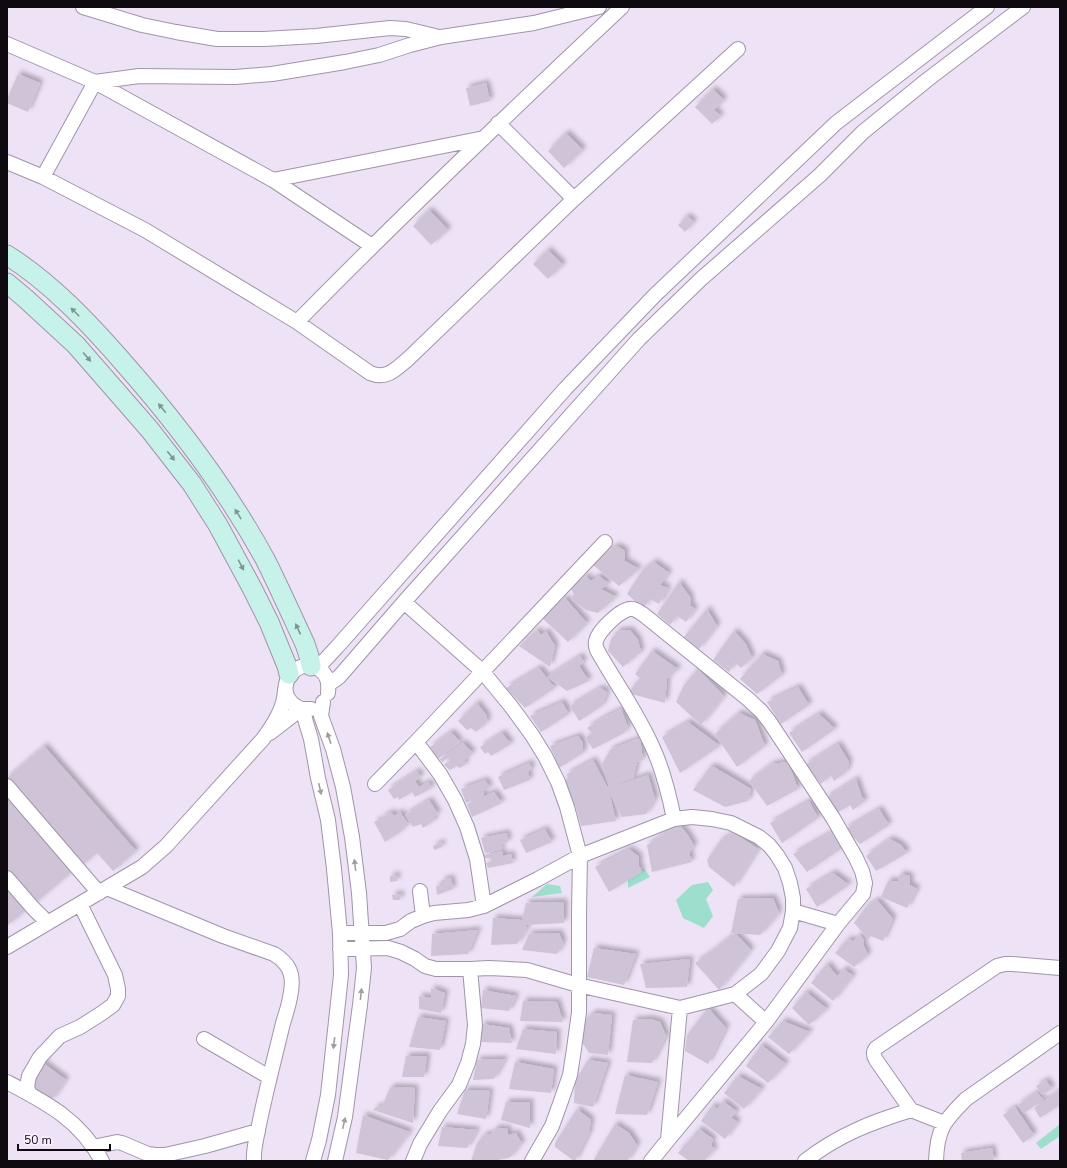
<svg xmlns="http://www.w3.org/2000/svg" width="1067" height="1168" font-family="'Nunito Sans',sans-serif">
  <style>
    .water { fill: #9ddecd }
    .building { fill: #cfc3d7; filter: url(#shadow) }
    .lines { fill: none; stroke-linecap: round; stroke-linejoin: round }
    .street-casing { stroke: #a095a8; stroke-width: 16 }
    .secondary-casing { stroke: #a095a8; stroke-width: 21 }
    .street { stroke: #fff; stroke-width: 14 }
    .secondary { stroke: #c7f2ea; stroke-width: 19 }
    .oneway { fill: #7d9593 }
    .oneway2 { fill: #9f9d9f }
  </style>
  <defs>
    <filter id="shadow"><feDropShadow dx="3.5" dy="-3.5" stdDeviation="2" flood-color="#0004"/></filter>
  </defs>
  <rect width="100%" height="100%" fill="#eee2f6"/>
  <!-- water -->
  <path class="water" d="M644,868l6,9 -22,11v-8z
    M708,882l5,8 -7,9 7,17 -9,12 -21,-10 -7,-18 16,-15z
    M547,884l13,2 2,7 -30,4z
    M1060,1124v12l-19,13 -5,-6z"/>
  <!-- building -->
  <path class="building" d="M18,74l22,9 -12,29 -21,-9v-4z
    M486,83l4,18 -20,5 -4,-18z
    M713,89l11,11 -10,10 7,6 -9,8 -17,-17z
    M566,133l17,17 -19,18 -16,-17z
    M429,210l19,20 -17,15 -18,-19z
    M687,216l7,6 -9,10 -7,-7z
    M548,250l15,15 -15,14 -15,-15z
    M617,546l8,5v10l14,8 -20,17 -26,-21 15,-14z
    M654,562l15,11 -9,12 8,3 -9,16 -9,-5 -7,9 -16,-14 15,-23z
    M586,576l5,5 8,-5 10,8 -8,5 15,8 -18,16 -12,-3 -15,-11 3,-5 -4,-6z
    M679,582l11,15 1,9 4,3 -9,13 -9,-6 -7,9 -13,-11z
    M565,598l22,25 -19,19 -27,-25z
    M707,609l10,17 -18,23 -15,-12z
    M537,630l4,5 5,-4 9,15 -5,21 -31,-21z
    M630,630l8,10 3,12 -18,15 -15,-16 3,-12 7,-8z
    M734,631l12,13 6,14 -11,10 -6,-6 -6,10 -16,-12z
    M652,651l26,18 -11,10 -2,24 -37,-10 12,-15 -5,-4z
    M762,654l16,7 4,14 -25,19 -17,-15z
    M580,656l4,6 -5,4 10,15 -22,10 -20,-14z
    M539,668l16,20 -30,20 -19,-20z
    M698,669l26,27 -23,29 -25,-23 8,-17z
    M798,687l11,18 -28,19 -14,-22z
    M600,688l7,4 -5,14 -23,15 -9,-15z
    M562,702l7,12 -28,18 -11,-16z
    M477,703l10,13 -1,2 2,3 -12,11 -5,-4 -4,2 -9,-9z
    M621,709l7,18 -4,6 -31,16 -8,-11 7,-5 -5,-5 16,-10z
    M739,713l16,7 10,26 -28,21 -22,-33z
    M819,714l16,15 -33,23 -13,-19z
    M688,722l32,24 -40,27 -18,-36z
    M451,732l9,10 -22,17 -8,-12z
    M502,733l9,11 -20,12 -3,-4 -3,2 -5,-7z
    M578,736l5,7v10l-24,15 -9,-22z
    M640,738l3,22 -6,2 -4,16 -24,9 -7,-23 9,-15z
    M463,743l10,10 -9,7 2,4 -6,4 -3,-2 -7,4 -6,-5 6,-5 -2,-2 -6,4 -2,-3z
    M838,744l11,18 -2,9 -13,10 -3,-6 -10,9 -16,-19z
    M44,746l92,105 -23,20 -16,-18 -17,14 -73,-83v-6z
    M593,760l15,28 40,-13 7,24 -9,15 -24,3 -13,-25 7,29 -35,5 -5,-18 -13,-26 5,-3 -1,-5z
    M788,762l10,27 -31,17 -18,-25 23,-17z
    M529,763l3,5 -4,4 2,8 -26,10 -6,-13z
    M710,767h4l37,22 -3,12 -23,6 -32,-17z
    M417,771l4,6 -6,4 4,6 9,-5 4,6 -17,9 -3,-5 -13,8 -1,-3 -4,2 -6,-9z
    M856,779l6,18 3,4 -12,9 -3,-5 -13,8 -11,-15z
    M485,780l5,8 -7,3 1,5 -18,7 -5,-14z
    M494,792l8,11 -30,14 -5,-13z
    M7,793l67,77 -41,35 -26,-29z
    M429,800l9,14 -5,3 2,3 -12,8 -2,-4 -8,3 -8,-12z
    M809,801l9,17 -36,25 -12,-20z
    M879,809l10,16 -29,19 -15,-15z
    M391,812l3,4 6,-4 9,13 -8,4 1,2 -17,11 -11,-20 4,-2 1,2 3,-2 -1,-2z
    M680,826l8,9 6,11 -5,7 3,9 -40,10 -5,-27 24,-15z
    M545,829l7,13 -26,11 -6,-13z
    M832,832l16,12 -41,28 -14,-18z
    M507,833l1,9 -7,2 1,5 -17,4 -4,-15z
    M734,833l24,16 -24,38 -25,-20 -2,-7 13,-19z
    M890,839l11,6 6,8 -31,18 -10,-15z
    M442,842v5l-8,3 -1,-4z
    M629,849l10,8v9l3,6 -33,20 -14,-25z
    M502,851l1,5 8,-2 2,9 -25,5 -2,-5 6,-2 -1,-3h-6l-1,-3z
    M833,873l16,12 -32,22 -11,-18z
    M900,874l10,2v9l7,4 -10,19 -26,-11 7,-16h10z
    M397,875v6l-7,1v-6z
    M451,878l2,11 -16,6 -1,-9 6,-1v-5z
    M7,889l18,22 -18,15z
    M401,894l-1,6h-7l-1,-5z
    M773,898l6,15 -19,22 -29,-2 7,-34z
    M877,900l16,19 -10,22 -12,-5 -3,3 -14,-16 12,-16z
    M564,902v21l-39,2 2,3 -10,16 -26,1 2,-27 29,2 4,-17z
    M478,930l-10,24 -37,2 1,-22z
    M559,933l4,10 -6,11 -35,-4 7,-16z
    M735,933l16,17 -32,40 -24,-27 15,-10z
    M860,935l4,5 -1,4 5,11 -14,12 -19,-14 13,-14 5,2z
    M594,948l42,6 -12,31 -37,-8z
    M690,959l-3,28 -41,1 -6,-24z
    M827,964l10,12 7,-7 9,7 -20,25 -22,-18z
    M431,988l14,5 -4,20 -22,-4v-13l12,2z
    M483,990l33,6 -7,15 -28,-3z
    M806,992l21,17 -18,16 -17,-17z
    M523,1001l34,1 6,20 -43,-1z
    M708,1008l18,20 -18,36 -23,-13 2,-16z
    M593,1013l19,2 -4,40 -19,-2 -7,-11 -1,-18z
    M418,1017l28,4 -6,29 -31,-3z
    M650,1019l10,3 6,14 -14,27 -25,-1 6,-42z
    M783,1021l27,11 -21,22 -21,-17z
    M482,1024l27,4 3,15 -32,-1z
    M523,1029l34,3 -1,22 -40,-5z
    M761,1045l25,19 -18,19 -22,-17z
    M406,1056h21l-3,21h-22z
    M505,1059l-11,20 -21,1 4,-20z
    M588,1060l20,3 -15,44 -19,-4 1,-22z
    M42,1062l24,18 -15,21 -23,-15z
    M515,1062l39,7 -3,24 -42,-4z
    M625,1075l33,7 -11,33 -32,-1z
    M738,1076l24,13 -18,20 -20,-16z
    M1046,1080l6,9 -10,6 -6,-9z
    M392,1087l23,1 -2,35 -40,-13 3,-3h6l7,-17z
    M465,1090l25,1 -4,28 -29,-5z
    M1060,1090v15l-20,13 -6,-10z
    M1037,1092l6,8 -19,13 -6,-8z
    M723,1101l14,11 -6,6 7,4 -13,17 -24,-18 12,-16 4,4z
    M506,1102h24v26l-29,-8z
    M1015,1107l19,28 -11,8 -20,-28z
    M577,1109l14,11 -2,13 -14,28h-1l-19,-14v-4z
    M363,1115l47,17 -22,28 -32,-7z
    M615,1124l14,9 8,12 -9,15 -2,1h-33z
    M442,1127l35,3 -10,18 -29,-2z
    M496,1128l12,1v6l8,-2 6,11 -5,4 -3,5 -5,5 -9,1 -1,2h-28l6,-18 7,-8 7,-1z
    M699,1129l14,10 -2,7 4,3 -11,12h-15l-11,-8z
    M992,1148l2,13h-32l-1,-8z"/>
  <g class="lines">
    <defs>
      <path id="street" d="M83,7l59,18 34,7 41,7h47l52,-3 74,-8 16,1 33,8
        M7,44l88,38 178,98 99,66
        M498,123l76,76
        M7,162l36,15 102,53 152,92 73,51c17,7 26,-4 38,-14l166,-160 164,-150
        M43,177l52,-95 44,-6 96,1 37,-3 73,-12 34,-7 31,-10 31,-8 93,-14 65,-16
        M273,180l211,-42
        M297,322c106,-108 215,-212 325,-315
        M404,602l78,69 28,34 22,30 13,21 13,26 9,25 13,49 -1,58v98l-5,37 -4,26 -9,26 -9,25 -20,35
        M315,667l7,-4 15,-16 228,-258 90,-94 181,-172 151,-116
        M329,684l10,-7 65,-75 235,-263 62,-60 119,-104 43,-43 64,-52 96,-73
        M323,702l-2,14 12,33 10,38 9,50 7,56 5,75 -4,37 -15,112 -10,44
        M301,709c-3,-2 -6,-3 -8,-5 -20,-17 4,-49 26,-35 9,6 10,14 9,24
        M304,709l1,10 6,20 7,39 10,42 6,49 6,64 1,42 -13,120 -9,45 -6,21
        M270,733l31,-24h10
        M416,742l24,32 15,26 12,27 10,32 7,47
        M375,784l41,-42 189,-200
        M7,786l92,107
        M7,878l26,30 15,15
        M107,888l116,48 51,18c8,5 15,11 17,21 3,12 -4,36 -8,48 -8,34 -17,67 -24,102 -2,11 -6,24 -5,36
        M420,891l3,25
        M793,911l45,13
        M340,933h46l14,-4 11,-8 12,-5 11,-3 34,-3 16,-4 54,-27 42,-23 94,-37 18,-2 20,2 19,4 28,14 10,8 8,10 8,13 5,15 3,15v13l-3,17 -12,23 -17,23 -26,20 -55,14 -102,-23 -51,-15 -38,-2 -19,1h-34l-11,-3 -10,-7 -14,-7 -13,-4 -48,1
        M7,947l135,-80 24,-21 97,-107c11,-15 22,-32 22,-50
        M735,994l31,28
        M204,1039l65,38
        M7,1082c40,21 73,38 95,79
        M29,1093l-2,-6 2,-11 11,-19 20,-21 20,-9 22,-14 11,-8 5,-9v-7l-3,-14 -35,-71
        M944,1123l-33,-13 -35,-50c-3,-5 -3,-8 0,-12l121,-82 8,-2h7l48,4
        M668,1140l12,-132
        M93,1147l24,-5 5,1 26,11 7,1h10l40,-9 53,-15
        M413,1161l7,-17 20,-33 19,-26 9,-22 5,-19 2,-19 -5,-56
        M651,1161l17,-21 98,-118 72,-98 25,-30 2,-11 -3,-12 -6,-13 -23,-40 -64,-97 -8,-10 -13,-12 -104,-84c-3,-2 -7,-5 -11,-6 -11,-2 -35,22 -37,32 -1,3 0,6 1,9 18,32 40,62 55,96 11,23 17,48 22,73
        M805,1161c33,-26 67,-39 106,-51
        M936,1161c1,-32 8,-40 30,-62l94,-66"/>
      <path id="secondary" d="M7,255c44,28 81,67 115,106 54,61 104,127 143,198 14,28 27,57 40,85l4,12 2,10
        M7,283l18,15 51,47 74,85 42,54 26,41 34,63 17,34 18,44 2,8"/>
    </defs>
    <!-- street casing -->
    <use href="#street" class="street-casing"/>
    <!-- secondary casing -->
    <use href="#secondary" class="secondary-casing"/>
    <!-- street -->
    <use href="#street" class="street"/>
    <!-- secondary -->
    <use href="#secondary" class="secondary"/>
  </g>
  <!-- one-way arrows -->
  <defs><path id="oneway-solid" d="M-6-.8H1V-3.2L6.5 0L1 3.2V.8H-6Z"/></defs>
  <g class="oneway">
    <use href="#oneway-solid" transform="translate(75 312) rotate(-135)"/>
    <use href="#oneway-solid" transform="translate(87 357) rotate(49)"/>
    <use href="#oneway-solid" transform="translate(162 408) rotate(-129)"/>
    <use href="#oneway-solid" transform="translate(171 456) rotate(52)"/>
    <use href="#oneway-solid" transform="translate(238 514) rotate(-122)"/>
    <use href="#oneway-solid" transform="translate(241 565) rotate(62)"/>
    <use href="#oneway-solid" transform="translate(298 629) rotate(-115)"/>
  </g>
  <g class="oneway2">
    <use href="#oneway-solid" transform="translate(329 738) rotate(-108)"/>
    <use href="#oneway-solid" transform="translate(320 789) rotate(77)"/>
    <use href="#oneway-solid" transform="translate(355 865) rotate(-97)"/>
    <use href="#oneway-solid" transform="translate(361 994) rotate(-84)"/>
    <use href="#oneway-solid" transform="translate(334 1043) rotate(97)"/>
    <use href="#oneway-solid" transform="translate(344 1123) rotate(-77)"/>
  </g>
  <!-- border -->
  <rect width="1067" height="1168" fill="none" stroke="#0e0a10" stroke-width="16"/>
  <!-- scale -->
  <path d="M18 1144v6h92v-6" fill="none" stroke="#0e0a10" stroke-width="2"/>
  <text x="24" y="1144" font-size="12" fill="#0e0a10" stroke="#f9f1fe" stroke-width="3" paint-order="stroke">50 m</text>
</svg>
